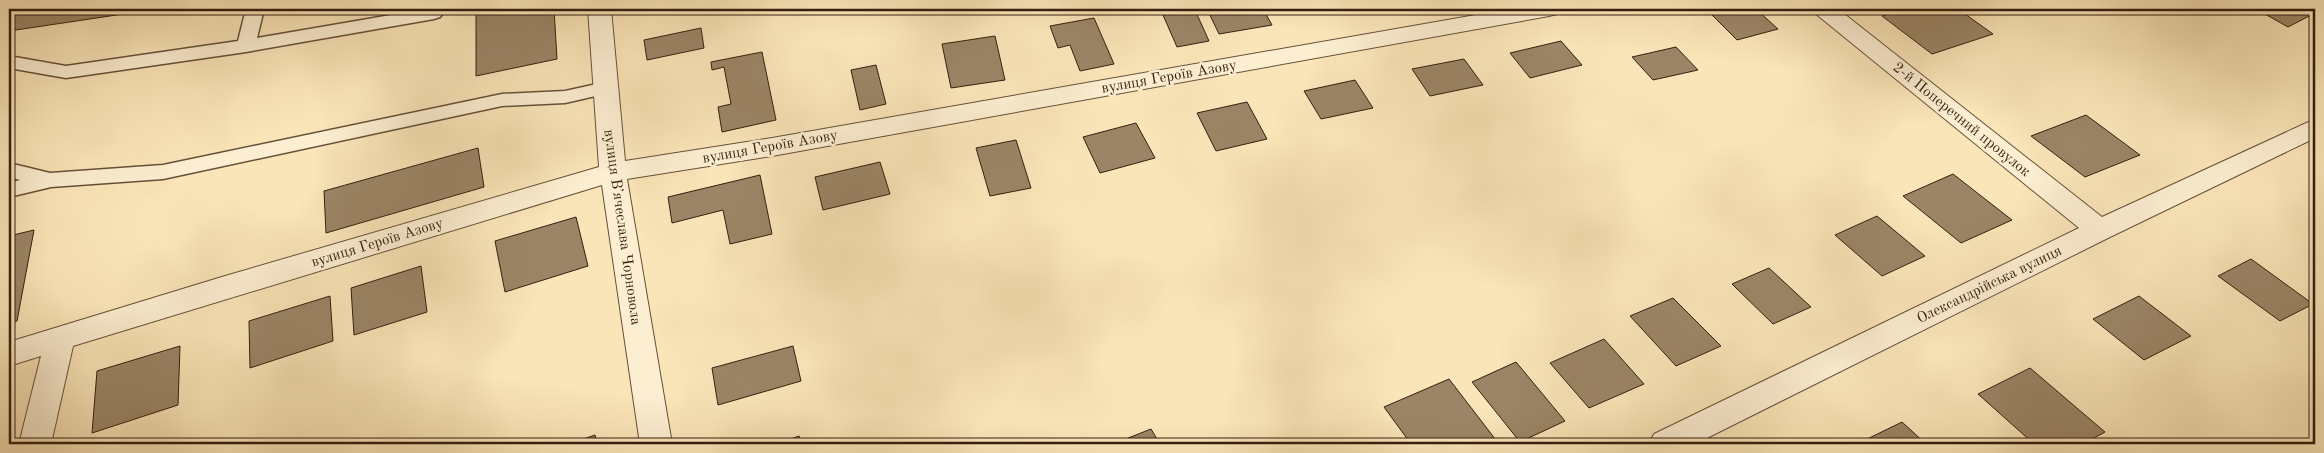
<svg xmlns="http://www.w3.org/2000/svg" width="2324" height="453" font-family="'Old Standard TT',serif">
  <style>
    .building { fill: #9b8566; stroke: #351e0e }
    .lines { fill: none; stroke-linecap: round; stroke-linejoin: round }
    .service-casing { stroke: #665038; stroke-width: 3 }
    .minor-casing { stroke: #665038; stroke-width: 2 }
    .service { fill: #fceed1; fill-rule: evenodd }
    .minor { fill: #fceed1; fill-rule: evenodd }
    .labels { text-anchor: middle; stroke-width: 5; stroke-linejoin: round; paint-order: stroke }
    .street-label { font-size: 15px; fill: #351e0e; stroke: #fceed1 }
  </style>
  <rect width="100%" height="100%" fill="#fae5b8"/>
  <filter id="stains"><feTurbulence type="fractalNoise" baseFrequency=".004" numOctaves="4"/><feColorMatrix values="0 0 0 0 .2 0 0 0 0 .09 0 0 0 0 .02 0 0 0 .5 -.17"/></filter>
  <radialGradient id="worn" r=".72"><stop offset=".6" stop-color="#630" stop-opacity="0"/><stop offset="1" stop-color="#630" stop-opacity=".3"/></radialGradient>
  <!-- building -->
  <path class="building" d="M9,9h148l-148,22z
    M476,9h78l3,50 -81,17z
    M1207,9h56l9,16 -53,9z
    M1718,9h38l22,20 -41,11 -29,-29z
    M1904,9h54l35,25 -61,20 -50,-38z
    M2256,9h59v4l-27,14z
    M1195,10l14,31 -32,6 -14,-32z
    M1094,18l20,46 -34,7 -10,-26 -12,3 -8,-22z
    M701,28l3,20 -57,12 -3,-20z
    M995,36l10,44 -54,8 -9,-44z
    M1561,41l21,24 -52,13 -20,-25z
    M1676,47l22,23 -45,10 -21,-23z
    M762,52l14,68 -54,12 -4,-25 13,-3 -7,-37 -12,3 -1,-8z
    M1464,59l19,26 -53,11 -18,-27z
    M876,65l10,39 -26,6 -9,-40z
    M1355,80l18,28 -52,11 -17,-28z
    M1247,102l20,37 -51,12 -19,-38z
    M2086,115l54,40 -55,22 -54,-41z
    M1136,123l19,35 -55,15 -17,-36z
    M1016,140l15,48 -41,8 -14,-48z
    M478,148l6,39 -158,46 -2,-42z
    M880,162l10,32 -67,16 -8,-33z
    M1953,174l59,46 -51,23 -58,-47z
    M760,175l12,59 -42,10 -7,-34 -51,13 -4,-26z
    M1877,216l48,40 -43,20 -47,-41z
    M576,217l12,49 -83,26 -10,-51z
    M34,230l-17,91 -8,2v-87z
    M2251,259l62,45 -33,17 -62,-45z
    M421,266l6,46 -73,23 -3,-47z
    M1769,268l42,39 -38,17 -41,-40z
    M330,296l3,45 -83,27 -1,-47z
    M2139,296l52,40 -47,24 -51,-41z
    M1673,298l48,48 -45,20 -46,-50z
    M1604,339l40,45 -55,24 -39,-45z
    M180,346l-2,59 -86,28 5,-62z
    M793,346l8,35 -83,24 -6,-37z
    M1516,362l49,59 -45,21 -48,-60z
    M2030,368l75,64 -22,12h-49l-56,-50z
    M1449,379l50,65h-88l-27,-37z
    M1902,422l24,22h-69z
    M1151,429l9,15h-47z
    M595,435l2,9h-28z
    M799,436l3,8h-25z"/>
  <g class="lines">
    <defs>
      <path id="service" d="M246,9h18l-7,29 169,-29h13l4,4 -3,4 -6,2 -188,33 -180,26 -57,-10v-12l57,10 172,-25z
        M606,82l7,2 3,4 -3,4 -48,11 -63,3 -339,73 -112,8 -42,10v-14l11,-3 -11,-3v-14l41,10 113,-8 339,-71 63,-3z"/>
      <path id="minor" d="M588,9h23l14,152 147,-23 738,-129h51l-4,5 -8,2 -777,140 -145,23 45,265h-32l-38,-259 -529,161 -22,98h-32l22,-88 -32,10v-24l216,-66 374,-109z
        M1813,9h25l264,208 213,-98v19l-205,99 -415,207h-46l5,-10 425,-206 -263,-214z"/>
    </defs>
    <!-- service casing -->
    <use href="#service" class="service-casing"/>
    <!-- minor casing -->
    <use href="#minor" class="minor-casing"/>
    <!-- service -->
    <use href="#service" class="service"/>
    <!-- minor -->
    <use href="#minor" class="minor"/>
  </g>
  <g class="labels">
    <!-- street labels -->
    <g class="street-label">
      <text transform="translate(1169 76) rotate(-10)" y="5">вулиця Героїв Азову</text>
      <text transform="translate(1962 119) rotate(39)" y="5">2-й Поперечний провулок</text>
      <text transform="translate(770 146) rotate(-10)" y="5">вулиця Героїв Азову</text>
      <text transform="translate(623 227) rotate(82)" y="5">вулиця Вʼячеслава Чорновола</text>
      <text transform="translate(377 242) rotate(-17)" y="5">вулиця Героїв Азову</text>
      <text transform="translate(1989 284) rotate(-26)" y="5">Олександрійська вулиця</text>
    </g>
  </g>
  <!-- margin -->
  <rect width="2324" height="453" fill="none" stroke="#fae5b8" stroke-width="30"/>
  <rect x="10" y="10" width="2304" height="433" fill="none" stroke="#351e0e" stroke-width="2.5"/>
  <rect x="15" y="15" width="2294" height="423" fill="none" stroke="#351e0e"/>
  <rect width="100%" height="100%" filter="url(#stains)"/>
  <rect width="100%" height="100%" fill="url(#worn)"/>
</svg>
